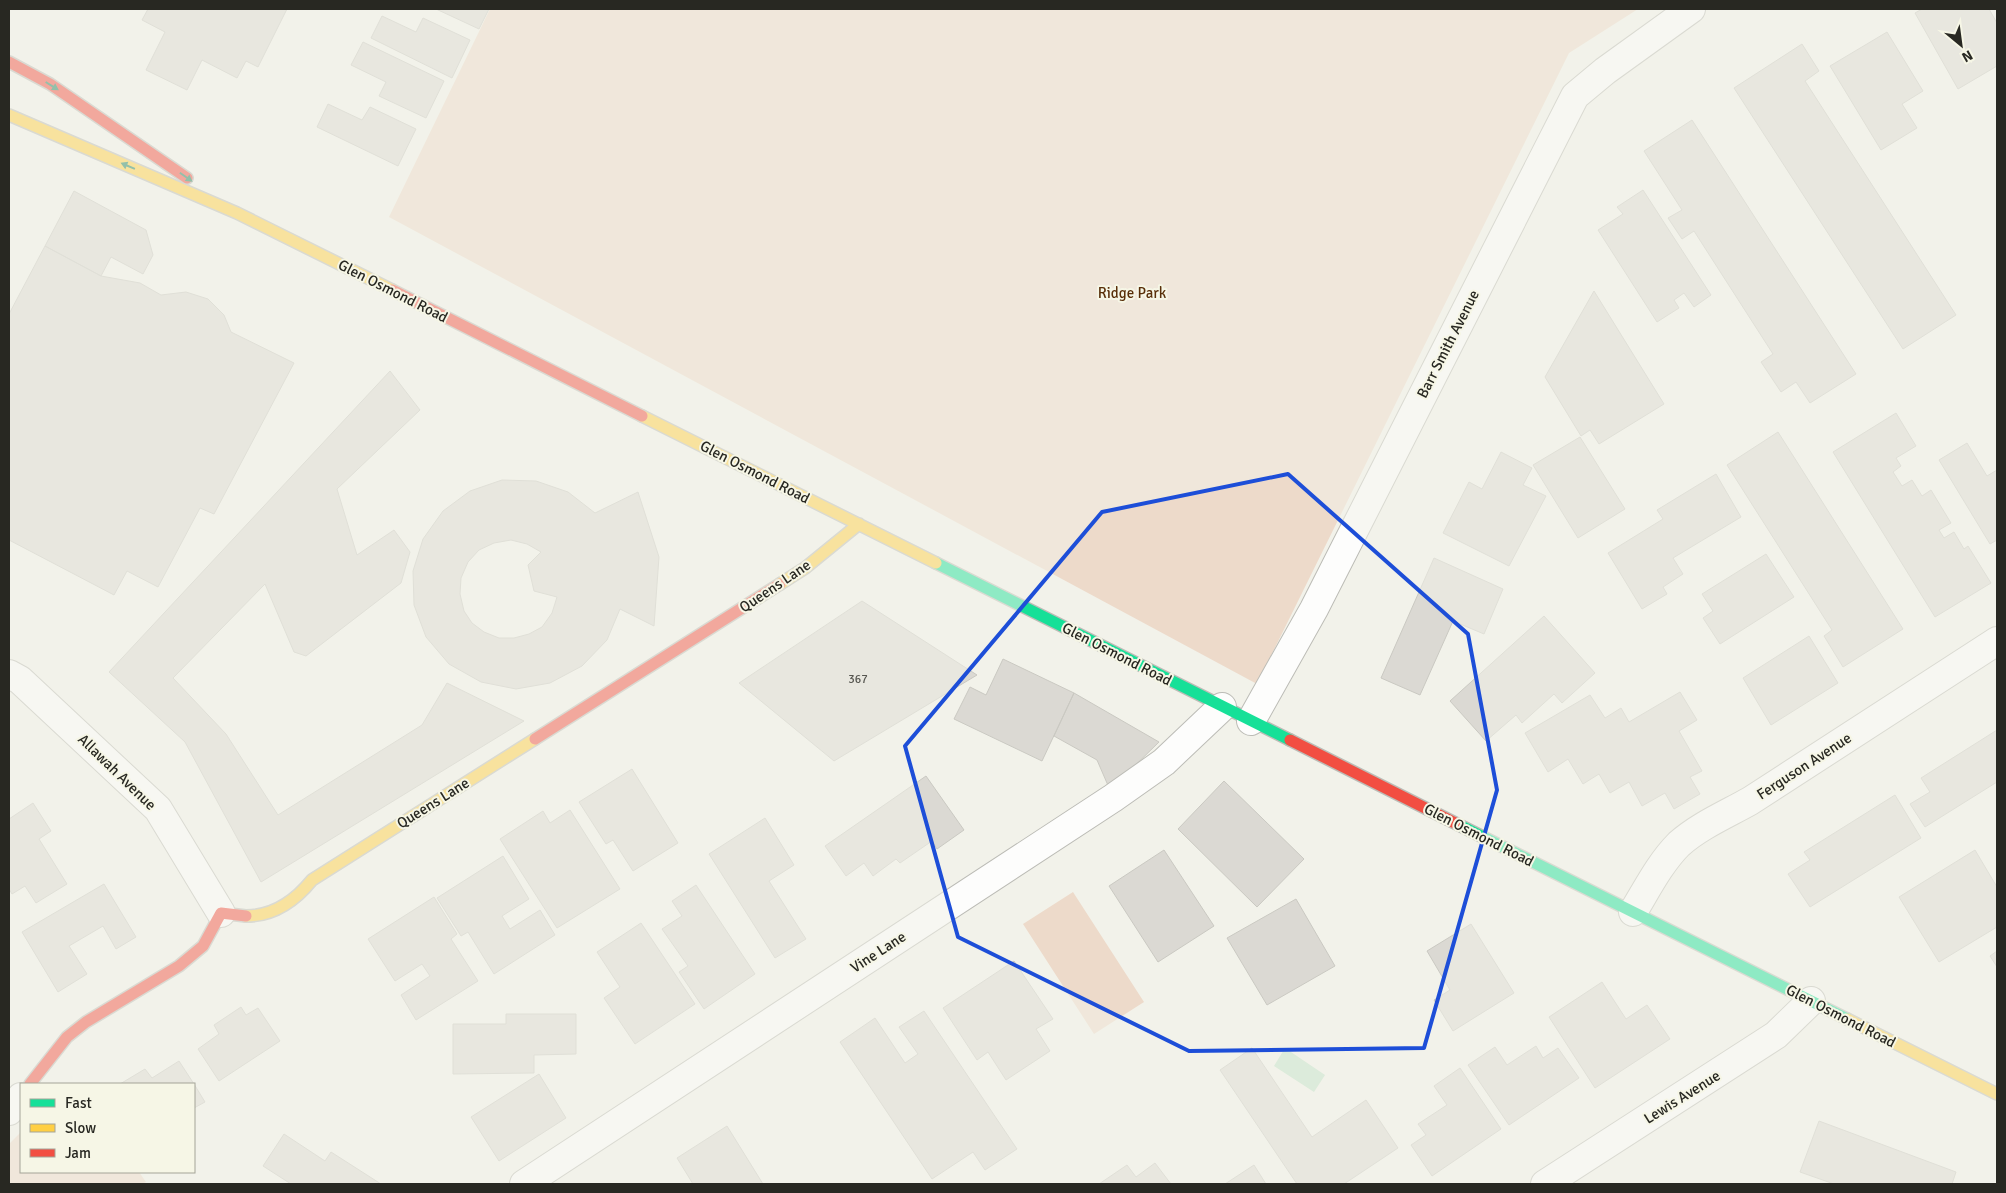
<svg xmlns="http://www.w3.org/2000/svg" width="2006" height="1193" font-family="Signika,sans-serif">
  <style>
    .green { fill: #eddaca }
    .water { fill: #c0e2c9 }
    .building { fill: #dbd9d3; stroke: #cac9c2; fill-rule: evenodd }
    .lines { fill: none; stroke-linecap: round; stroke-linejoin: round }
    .street-casing { stroke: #bcbcb6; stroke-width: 30 }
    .fast-casing { stroke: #bcbcb6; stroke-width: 14 }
    .slow-casing { stroke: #bcbcb6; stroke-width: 14 }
    .jam-casing { stroke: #bcbcb6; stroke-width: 14 }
    .street { stroke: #fdfdfc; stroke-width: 28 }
    .fast { stroke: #16e098; stroke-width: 11 }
    .slow { stroke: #ffcf43; stroke-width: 11 }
    .jam { stroke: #f24e42; stroke-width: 11 }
    .oneway { fill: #1f845d }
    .marked { fill: none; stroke: #1d4ed8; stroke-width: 4; stroke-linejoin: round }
    .labels { text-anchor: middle; stroke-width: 4; stroke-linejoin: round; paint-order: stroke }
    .number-label { font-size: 12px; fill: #565650 }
    .street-label { font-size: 15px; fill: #282822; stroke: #f6f6e6 }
    .park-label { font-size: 15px; fill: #592f09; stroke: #f6f6e6 }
  </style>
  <rect width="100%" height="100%" fill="#f2f2ea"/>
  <!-- green -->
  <path class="green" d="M490,9h1148l-69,44 -312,631 -868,-467z
    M1073,892l71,110 -50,32 -71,-110z
    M21,1132v40h118l7,10 -4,2h-133v-40z"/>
  <!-- water -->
  <path class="water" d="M1285,1048l40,27 -11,17 -40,-26z"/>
  <!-- building -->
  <path class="building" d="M148,9h139l-29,58 -12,-6 -9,17 -35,-18 -15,30 -41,-20 19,-38 -23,-12z
    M436,9h53l-10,20z
    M1922,9h67l8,14v43l-39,23 -43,-76z
    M382,16l34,16 7,-14 47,22 -18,38 -81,-40z
    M1887,32l36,59 -21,13 15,24 -36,22 -51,-84z
    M363,42l81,39 -18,37 -47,-22 7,-14 -35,-17z
    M1802,44l17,27 -14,10 151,234 -53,34 -169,-261z
    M328,104l34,16 8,-13 46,22 -18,37 -81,-39z
    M1692,120l164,254 -46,29 -14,-21 -15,10 -20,-30 12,-8 -79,-123 -12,8 -14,-21 14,-8 -38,-59z
    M1643,190l68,105 -17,12 -10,-14 -10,7 5,8 -22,14 -59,-92 25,-16 -6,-7z
    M74,191l72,39 7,25 -10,19 -32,-17 -10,19 -56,-30z
    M45,246l56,30 39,7 21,12 25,-3 22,7 16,16 7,17 63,31 -80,151 -14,-6 -42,79 -31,-16 -13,24 -105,-55v-226z
    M1594,291l70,113 -65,40 -9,-14 -9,6 -36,-59z
    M390,371l30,39 -83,79 20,66 37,-25 16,22 -9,31 -95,73 -12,-4 -29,-68 -92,94 53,56 52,81 144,-90 25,-42 77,38 -263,161 -76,-140 -76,-70z
    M1896,413l20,33 -20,12 5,8 -8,6 9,14 10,-6 10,16 9,-6 20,33 -12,7 5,8 10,-6 10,17 4,-3 23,37 -56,34 -102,-165z
    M1778,432l125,197 -60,38 -19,-31 8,-6 -105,-165z
    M1580,437l45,72 -47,29 -45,-73z
    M1967,443l20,33 10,-6v70l-7,4 -51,-84z
    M1501,452l31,16 -9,17 23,11 -37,70 -66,-33 26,-51 13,7z
    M1716,474l25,43 -68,41 10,16 -20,13 4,7 -25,15 -34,-56 55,-34 -6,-9z
    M502,480l34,1 32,11 27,21 43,-21 21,65 -5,69 -34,-17 -13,31 -25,26 -32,17 -34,6 -35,-7 -32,-18 -23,-27 -12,-32 -1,-34 10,-32 20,-28 27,-20zM511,540l16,4 14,8 -13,13 6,26 23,6 -5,16 -10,14 -13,7 -15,4h-15l-15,-6 -12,-9 -8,-12 -4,-17 1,-16 7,-16 11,-12 15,-7z
    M1766,554l28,43 -74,47 -17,-26 10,-7 -11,-17z
    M1434,558l69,31 -19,45 -31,-13 -33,74 -39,-17z
    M862,601l115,74 -143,86 -95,-78z
    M1544,616l51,57 -33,30 -8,-9 -32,29 -6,-8 -30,26 -36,-40z
    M1809,636l29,47 -67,42 -28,-47z
    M1003,659l71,34 -32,68 -88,-42 16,-32 16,8z
    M1680,692l17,28 -18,11 23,40 -12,6 10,17 -26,15 -9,-16 -23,13 -13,-24 -19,11 -11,-19 -16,10 -15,-25 -20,13 -23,-39 65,-38 15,23 16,-10 8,14z
    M1074,693l85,49 -49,48 -13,-30 -43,-24z
    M1997,730v52l-72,45 -15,-23 20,-12 -9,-14z
    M632,769l46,74 -45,28 -20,-31 -7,4 -27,-42z
    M926,776l38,54 -27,19 -5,-8 -32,22 -4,-4 -23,17 -9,-13 -18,13 -21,-30z
    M1224,781l80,78 -47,48 -79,-78z
    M1895,795l26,43 -111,69 -22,-33 22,-14 -6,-8z
    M33,803l18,28 -12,8 28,45 -31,19 -11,-17 -13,8 -3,-5v-70z
    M570,810l50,79 -63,39 -57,-89 43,-28 7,12z
    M765,818l29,47 -25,16 37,58 -31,19 -66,-104z
    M1164,850l50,76 -56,36 -49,-76z
    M1975,850l22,37v40l-58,35 -40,-65z
    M503,856l26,43 -27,17 8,13 30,-19 15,25 -61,39 -26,-42 -7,4 -24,-38z
    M104,884l32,53 -20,12 -13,-23 -34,20 18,28 -29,18 -36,-60z
    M696,885l59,89 -51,35 -25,-37 9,-6 -26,-37 20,-13 -10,-15z
    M434,897l23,37 -6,5 27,42 -62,39 -15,-25 29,-19 -8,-12 -27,17 -27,-42z
    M1296,899l39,67 -68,39 -40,-67z
    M641,923l54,81 -60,40 -31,-46 16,-11 -23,-35z
    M1471,924l43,69 -61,38 -19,-31 16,-10 -23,-39z
    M1997,951v16l-7,-11z
    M1014,961l39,58 -17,10 14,22 -44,29 -18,-28 -11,8 -34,-52z
    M1602,982l24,37 21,-14 23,34 -75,49 -46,-71z
    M241,1007l5,8 12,-7 22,33 -61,40 -21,-32 21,-15 -5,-9z
    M924,1011l93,138 -32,21 -12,-18 -41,27 -92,-137 35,-24 30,45 13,-9 -19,-27z
    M506,1014h70v40l-42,1v18l-81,1v-50h53z
    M1536,1046l7,12 15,-10 21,30 -70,47 -41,-60 27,-18 12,18z
    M1252,1048l60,89 54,-37 32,48 -54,36h-47l-77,-114z
    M179,1061l15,23h-74l25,-15 7,9z
    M1460,1068l41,61 -69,47 -21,-31 15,-10 -8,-11 29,-19 -13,-19z
    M539,1074l27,44 -67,43 -28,-44z
    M194,1084l11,18 -11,6z
    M1819,1121l137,51 -4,12h-118l-34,-12z
    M727,1126l36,58h-70l-16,-26z
    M284,1134l41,27 6,-9 50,32h-90l-28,-18z
    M1155,1163l16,21h-72l28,-19 9,12z
    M1254,1165l12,19h-41z"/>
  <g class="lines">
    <defs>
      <path id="street" d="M9,674l11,6 138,129 63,104
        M1251,721l63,-112 261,-513 30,-25 86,-62
        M1633,912c14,-23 27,-49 46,-68 20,-18 48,-30 71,-43l247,-160
        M9,1111l12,-14
        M524,1184l589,-386 51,-36 58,-55
        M1545,1184l231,-149 35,-34"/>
      <path id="fast" d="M936,563l354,177
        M1459,825l388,194"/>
      <path id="slow" d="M9,115l228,98 155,77
        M642,416l294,147
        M780,584l25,-16 54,-44
        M246,916c28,0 49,-15 66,-36l223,-141
        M1847,1019l150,75"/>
      <path id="jam" d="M9,62l41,22 137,94
        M392,290l250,126
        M535,739l245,-155
        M1290,740l169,85
        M30,1084l37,-47 19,-15 93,-56 24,-20 18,-33 25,3"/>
    </defs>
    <!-- street casing -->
    <use href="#street" class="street-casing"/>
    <!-- fast casing -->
    <use href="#fast" class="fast-casing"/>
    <!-- slow casing -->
    <use href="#slow" class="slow-casing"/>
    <!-- jam casing -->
    <use href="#jam" class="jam-casing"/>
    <!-- street -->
    <use href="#street" class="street"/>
    <!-- fast -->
    <use href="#fast" class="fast"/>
    <!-- slow -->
    <use href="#slow" class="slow"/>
    <!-- jam -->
    <use href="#jam" class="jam"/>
  </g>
  <!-- one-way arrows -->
  <defs><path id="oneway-solid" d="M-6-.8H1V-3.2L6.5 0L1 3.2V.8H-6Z" transform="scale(1.25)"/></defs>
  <g class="oneway">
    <use href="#oneway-solid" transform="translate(52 86) rotate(32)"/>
    <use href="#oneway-solid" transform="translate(128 166) rotate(-157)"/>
    <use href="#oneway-solid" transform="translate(186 177) rotate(35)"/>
  </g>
  <!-- marked area -->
  <path d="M0 0H2006V1193H0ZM1288,474l180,160 29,156 -73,258 -235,3 -231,-114 -53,-191 197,-234z" fill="#f2f2ea" fill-opacity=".55" fill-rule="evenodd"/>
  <path class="marked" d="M1288,474l180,160 29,156 -73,258 -235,3 -231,-114 -53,-191 197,-234z"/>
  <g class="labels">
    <!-- number labels -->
    <g class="number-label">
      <text x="858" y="683">367</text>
    </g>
    <!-- street labels -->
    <g class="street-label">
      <text transform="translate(393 291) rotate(27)" y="5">Glen Osmond Road</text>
      <text transform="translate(1448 344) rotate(-63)" y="5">Barr Smith Avenue</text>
      <text transform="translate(755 472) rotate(27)" y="5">Glen Osmond Road</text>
      <text transform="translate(775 586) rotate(-34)" y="5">Queens Lane</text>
      <text transform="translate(1117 654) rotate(27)" y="5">Glen Osmond Road</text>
      <text transform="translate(1804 766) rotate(-33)" y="5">Ferguson Avenue</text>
      <text transform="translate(117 772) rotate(44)" y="5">Allawah Avenue</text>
      <text transform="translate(433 803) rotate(-32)" y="5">Queens Lane</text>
      <text transform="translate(1479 835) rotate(27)" y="5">Glen Osmond Road</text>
      <text transform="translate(878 952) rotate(-33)" y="5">Vine Lane</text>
      <text transform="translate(1841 1016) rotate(27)" y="5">Glen Osmond Road</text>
      <text transform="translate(1682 1097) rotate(-32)" y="5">Lewis Avenue</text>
    </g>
    <!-- park labels -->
    <g class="park-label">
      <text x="1132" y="298">Ridge Park</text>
    </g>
  </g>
  <!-- border -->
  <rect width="2006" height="1193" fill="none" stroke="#282822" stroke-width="20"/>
  <!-- legend -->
  <rect x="20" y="1083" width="175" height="90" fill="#f6f6e6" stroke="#a4a498"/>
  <rect x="30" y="1099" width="25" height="8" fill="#16e098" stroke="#a4a498"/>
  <text x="65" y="1108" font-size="15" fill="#282822">Fast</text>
  <rect x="30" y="1124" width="25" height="8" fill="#ffcf43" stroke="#a4a498"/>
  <text x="65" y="1133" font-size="15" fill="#282822">Slow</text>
  <rect x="30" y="1149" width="25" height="8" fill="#f24e42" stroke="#a4a498"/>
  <text x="65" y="1158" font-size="15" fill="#282822">Jam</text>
  <!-- north arrow -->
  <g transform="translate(1961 45) rotate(151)" stroke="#f6f6e6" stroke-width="4" paint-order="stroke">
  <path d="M0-4L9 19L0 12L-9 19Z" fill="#282822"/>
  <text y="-8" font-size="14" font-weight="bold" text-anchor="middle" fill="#282822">N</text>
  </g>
</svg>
